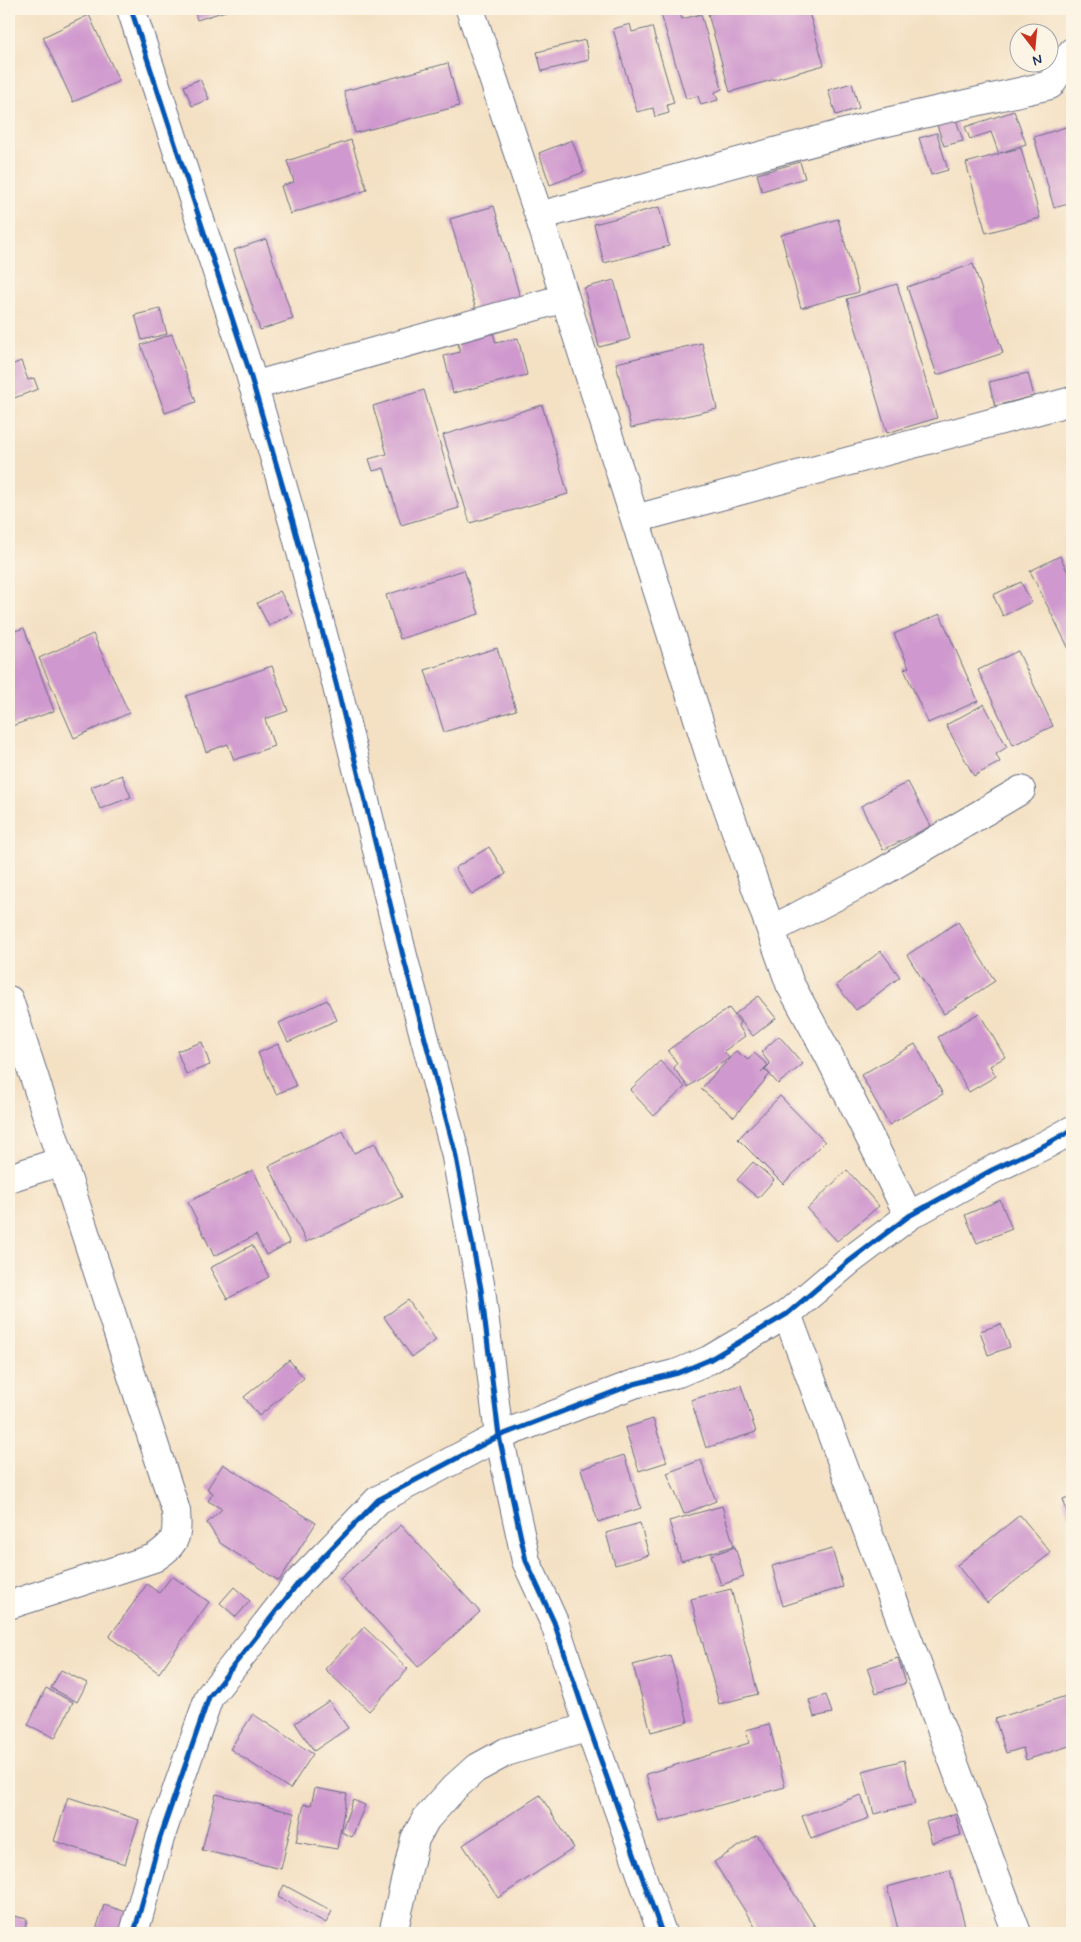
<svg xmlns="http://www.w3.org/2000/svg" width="1081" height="1942" font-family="Mynerve,sans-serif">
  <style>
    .building { fill: #cf98ce }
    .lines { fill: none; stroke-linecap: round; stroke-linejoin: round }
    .minor-casing { stroke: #676d82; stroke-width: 30 }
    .minor { stroke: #fff; stroke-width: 28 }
    .cycleway-casing { stroke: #fcf5e5; stroke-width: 8 }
    .cycleway { stroke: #0057b8; stroke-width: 5 }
  </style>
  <rect width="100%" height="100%" fill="#fcf5e5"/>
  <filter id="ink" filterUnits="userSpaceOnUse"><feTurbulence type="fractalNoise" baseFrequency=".02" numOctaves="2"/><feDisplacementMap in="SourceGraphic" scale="10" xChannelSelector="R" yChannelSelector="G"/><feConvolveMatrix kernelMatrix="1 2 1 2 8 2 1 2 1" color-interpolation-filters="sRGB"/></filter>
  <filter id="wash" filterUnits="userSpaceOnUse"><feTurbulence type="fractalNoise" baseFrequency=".0096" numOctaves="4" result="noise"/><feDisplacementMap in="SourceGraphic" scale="20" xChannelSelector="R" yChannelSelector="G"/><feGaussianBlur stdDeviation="1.12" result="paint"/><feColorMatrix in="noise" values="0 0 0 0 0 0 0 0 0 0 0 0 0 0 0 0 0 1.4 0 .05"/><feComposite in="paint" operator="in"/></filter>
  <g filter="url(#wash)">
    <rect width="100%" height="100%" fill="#f4e1c4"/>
    <g id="blocks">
      <!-- building -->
      <path class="building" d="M194,9h38l-35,11z
        M679,9l3,10 19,-5 21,75 -7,3 3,8 -17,5 -3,-9 -12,3 -25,-85z
        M725,9h83l16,56 -94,27 -22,-78z
        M89,15l30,66 -46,21 -30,-65z
        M630,24l2,8 20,-5 22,76 -7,2 2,8 -14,4 -2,-9 -16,4 -24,-83z
        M585,40l4,20 -47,11 -5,-19z
        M448,63l11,43 -104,27 -11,-42z
        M200,79l9,20 -17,7 -8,-20z
        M852,83l7,25 -23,7 -8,-25z
        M1014,111l12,33 -26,9 21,-5 19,70 -54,15 -20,-70 33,-9 -8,-22 -21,7 -5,-12z
        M956,119l7,22 -19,5 -7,-21z
        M1072,125v78l-18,5 -20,-71z
        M937,133l11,37 -17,5 -12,-37z
        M351,140l16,50 -77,24 -9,-28 13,-4 -7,-21z
        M572,140l12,32 -34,13 -11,-32z
        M800,162l5,16 -43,13 -5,-17z
        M494,206l26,91 -44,13 -26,-91z
        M659,207l10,39 -65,17 -10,-39z
        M838,219l21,73 -58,16 -20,-73z
        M266,239l27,80 -33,11 -26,-80z
        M973,264l30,89 -66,22 -30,-88z
        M614,280l16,59 -31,8 -15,-59z
        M897,284l40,134 -50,15 -40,-134z
        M160,309l7,25 -25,6 -7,-25z
        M492,329l4,14 22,-5 9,37 -74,18 -9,-37 16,-4 -3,-14z
        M172,334l24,68 -31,11 -24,-68z
        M702,343l15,66 -86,19 -15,-65z
        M21,361l7,19 6,-2 4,11 -29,11v-34z
        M1028,373l6,23 -39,10 -6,-24z
        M424,390l35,118 -58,17 -17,-57 -11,3 -4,-12 18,-5 -14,-48z
        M542,405l26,89 -98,29 -27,-88z
        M1060,556l12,25v74l-42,-84z
        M464,570l15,44 -79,25 -14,-44z
        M1021,582l10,20 -28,14 -10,-21z
        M280,591l12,22 -23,13 -12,-23z
        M940,614l38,87 -50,22 -24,-54 5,-2 -15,-33z
        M24,628l30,83 -45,16v-94z
        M93,634l36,79 -55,25 -35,-80z
        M497,648l19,62 -72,22 -19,-62z
        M1018,651l35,75 -40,19 -35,-75z
        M272,666l16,45 -23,8 9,27 -40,14 -6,-16 -22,8 -20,-56z
        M984,704l23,43 -11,7 4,8 -26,14 -28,-51z
        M122,775l9,22 -31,12 -9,-22z
        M908,782l23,44 -48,24 -22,-44z
        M489,847l17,27 -34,21 -17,-27z
        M958,922l37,59 -51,33 -37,-59z
        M881,951l19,26 -44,33 -20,-25z
        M758,996l18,22 -23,18 -18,-22z
        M327,1000l10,20 -49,22 -9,-19z
        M729,1008l11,15 -2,2 7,11 -21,15 5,7 -41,29 -14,-19 3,-5 -9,-13z
        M979,1013l26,44 -15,9 6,10 -27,16 -31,-55z
        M779,1036l24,28 -25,20 -13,-15 5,-5 -9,-12z
        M202,1042l8,23 -24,9 -9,-23z
        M278,1044l18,42 -20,8 -18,-41z
        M915,1044l28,50 -54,31 -28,-50z
        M736,1051l12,9 6,-7 14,12 -7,7 3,-3 6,5 -36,43 -33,-28z
        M660,1061l25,26 -31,29 -24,-26z
        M780,1096l45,46 -42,42 -45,-45z
        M343,1131l11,22 21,-10 27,54 -96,45 -37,-76z
        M753,1162l21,18 -16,18 -21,-18z
        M253,1170l37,73 -24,12 -10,-20 -42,21 -26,-54z
        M847,1170l32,36 -42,35 -30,-32z
        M1000,1200l12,29 -35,14 -12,-28z
        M252,1245l17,32 -42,22 -17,-31z
        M408,1300l28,40 -24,17 -28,-40z
        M1001,1324l9,23 -22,8 -8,-24z
        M289,1360l15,18 -45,38 -15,-19z
        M741,1385l15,47 -50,16 -15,-48z
        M653,1419l14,43 -28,9 -14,-43z
        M624,1455l17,53 -43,14 -17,-53z
        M701,1460l15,41 -32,13 -17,-41z
        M223,1464l93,59 -37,58 -59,-38 -13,-20 15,-14 -14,-8 5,-8 -6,-4z
        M1072,1496v17l-4,2 -5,-16z
        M722,1506l12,40 -53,15 -12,-40z
        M1020,1515l31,38 -64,50 -30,-38z
        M640,1523l9,32 -34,10 -9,-32z
        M401,1525l79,87 -62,55 -78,-88z
        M735,1547l9,30 -23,8 -10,-30z
        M832,1549l11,38 -60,19 -11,-40z
        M172,1576l37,26 -50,71 -50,-36 38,-53 12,9z
        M234,1587l16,14 -14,16 -16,-14z
        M731,1589l27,105 -39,10 -28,-105z
        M364,1627l44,42 -39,42 -44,-42z
        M670,1655l18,67 -37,10 -18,-67z
        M898,1658l8,25 -30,10 -9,-25z
        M61,1670l26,13 -10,19 -26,-14z
        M46,1688l27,14 -18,36 -27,-13z
        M1072,1694v51l-46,15 -3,-12 -17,5 -11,-34z
        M826,1695l6,18 -18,4 -5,-17z
        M329,1701l19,27 -34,23 -19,-28z
        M253,1714l60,40 -23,35 -60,-40z
        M769,1724l16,63 -125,35 -14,-48 103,-31 -3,-13z
        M904,1760l11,44 -41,10 -11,-43z
        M315,1788l32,6 -10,55 -41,-7 8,-38 7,1z
        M216,1794l78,19 -13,56 -79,-19z
        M540,1795l34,53 -76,50 -35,-53z
        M861,1795l8,23 -58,21 -9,-23z
        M68,1797l71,23 -14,44 -71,-23z
        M353,1800l12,5 -13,32 -11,-5z
        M955,1814l6,21 -29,8 -6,-21z
        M757,1835l62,98h-60l-45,-71z
        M950,1870l17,63h-68l-12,-46z
        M284,1885l48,26 -6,12 -48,-26z
        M104,1905l29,9 -7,19h-31z
        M9,1915l18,4 -3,14h-15z"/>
    </g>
  </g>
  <g filter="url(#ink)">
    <use href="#blocks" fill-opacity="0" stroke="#676d82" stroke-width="1"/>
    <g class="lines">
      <defs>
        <path id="minor" d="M131,9l117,358 45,155 43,161 68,277 51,192 26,137 18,147 27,125 28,61 35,105 73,206
          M470,9l69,207 175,553 76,215 38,70 81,162
          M539,216l339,-92 172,-39 22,-33
          M253,386l312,-88
          M635,519l437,-118
          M771,930l106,-55 144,-85
          M9,1000l167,511c2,27 0,32 -22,47l-145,47
          M9,1178l53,-17
          M787,1314l230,619
          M134,1933l26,-95 49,-141 90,-115 79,-82 121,-64 135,-52 44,-11 31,-13 78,-46 61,-52 61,-46 83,-46 55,-26 25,-14
          M393,1933l22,-94 11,-20 28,-31 21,-19 31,-17 83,-25"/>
      </defs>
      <!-- minor casing -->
      <use href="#minor" class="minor-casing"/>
      <!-- minor -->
      <use href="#minor" class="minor"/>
      <defs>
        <path id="cycleway" d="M131,9l117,358 45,155 43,161 68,277 51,192 26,137 18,147 27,125 28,61 35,105 73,206
          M134,1933l26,-95 49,-141 90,-115 79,-82 121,-64 135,-52 44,-11 31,-13 78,-46 61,-52 61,-46 83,-46 55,-26 25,-14"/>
      </defs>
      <!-- cycleway casing -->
      <use href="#cycleway" class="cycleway-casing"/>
      <!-- cycleway -->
      <use href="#cycleway" class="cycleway"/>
    </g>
  </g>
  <!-- margin -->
  <rect width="1081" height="1942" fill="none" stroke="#fcf5e5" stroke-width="30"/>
  <!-- north arrow -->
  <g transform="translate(1034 48) rotate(164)"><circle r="24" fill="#fcf5e5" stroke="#a2a6af"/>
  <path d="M0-4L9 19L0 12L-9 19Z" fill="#c8321e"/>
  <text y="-8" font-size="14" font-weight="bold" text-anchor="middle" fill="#1b2f5e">N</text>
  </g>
</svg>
